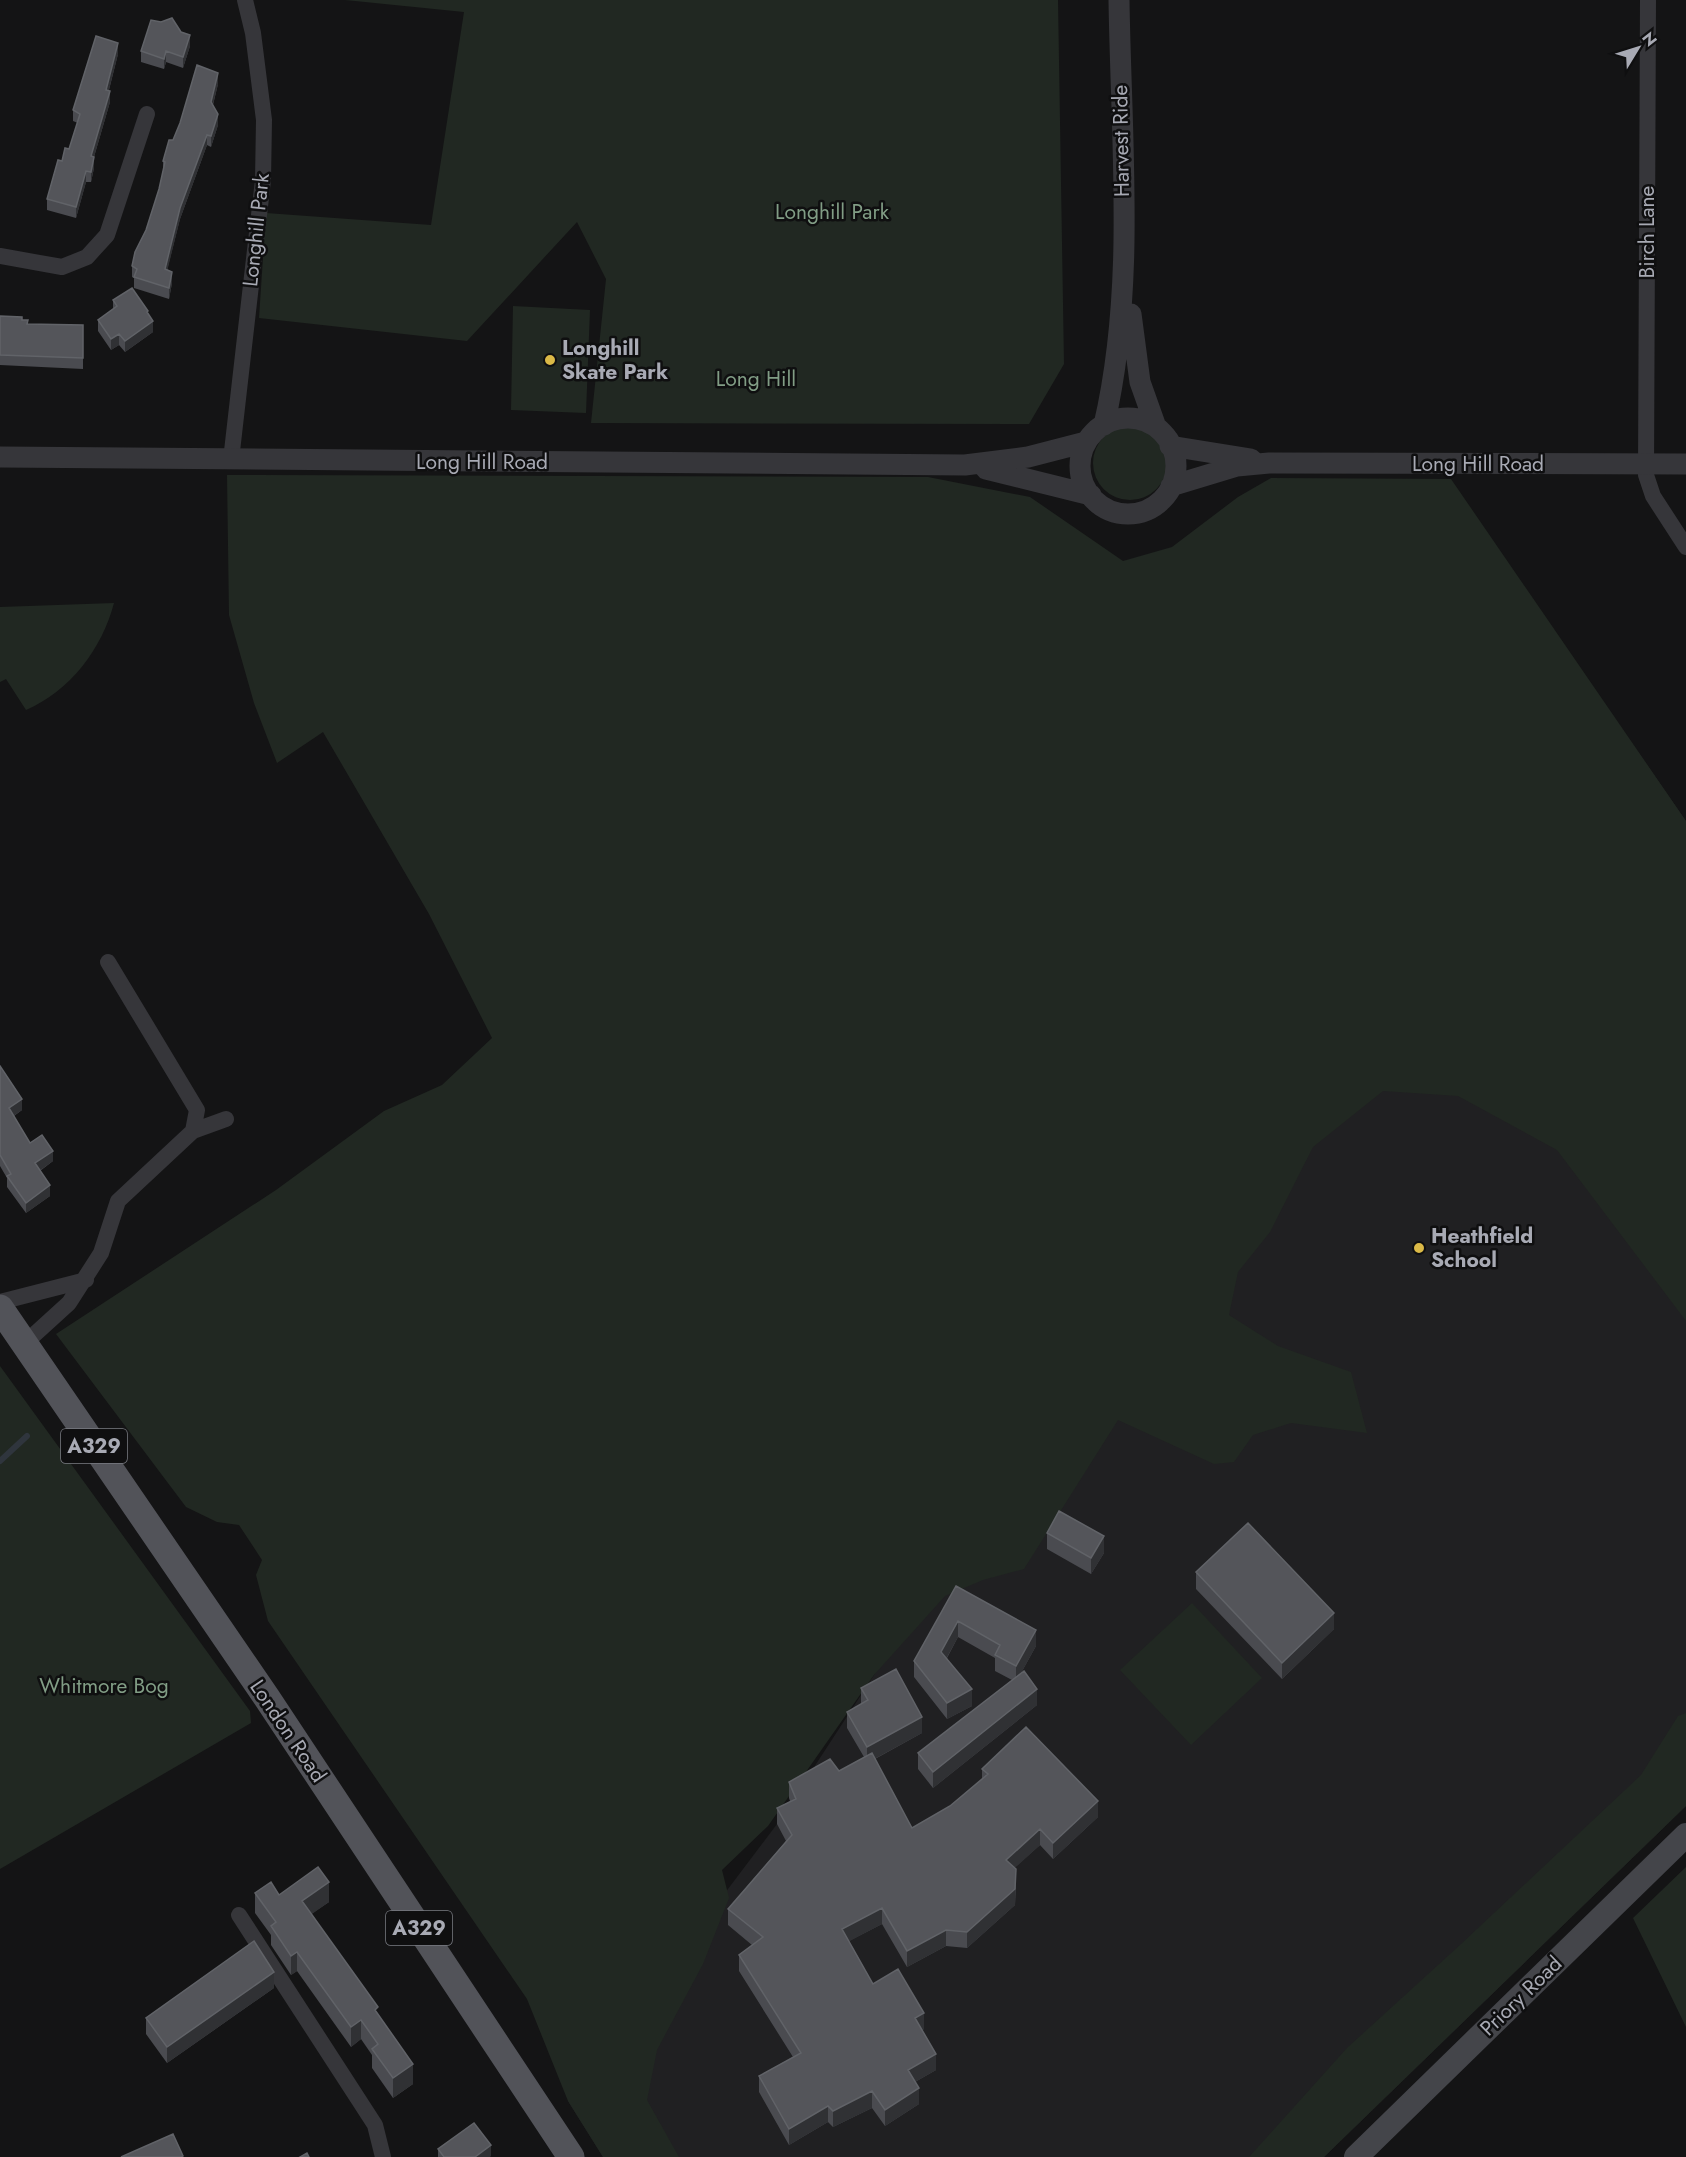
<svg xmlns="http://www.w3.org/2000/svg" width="1686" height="2157" font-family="Jost,sans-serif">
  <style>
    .built { fill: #202022 }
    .green { fill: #212822 }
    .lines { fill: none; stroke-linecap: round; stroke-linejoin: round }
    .stream { stroke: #2f353d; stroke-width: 6 }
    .minor { stroke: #36363a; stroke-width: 16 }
    .tertiary { stroke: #36363a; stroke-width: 21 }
    .secondary { stroke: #44454a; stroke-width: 24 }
    .primary { stroke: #525359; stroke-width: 27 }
    .wall { fill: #4a4b50 }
    .shaded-wall { fill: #303134 }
    .building { fill: #54555a; stroke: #616368; stroke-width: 1.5 }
    .poi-dot { fill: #dbb947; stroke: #0f0f10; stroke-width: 2 }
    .labels { text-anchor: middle; stroke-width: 5; stroke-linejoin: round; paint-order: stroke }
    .shield { fill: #0f0f10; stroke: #7a7c83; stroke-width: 1.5 }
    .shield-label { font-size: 20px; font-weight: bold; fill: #a8aab4 }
    .street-label { font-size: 21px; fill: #a8aab4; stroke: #0f0f10 }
    .park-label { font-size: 21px; fill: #819d85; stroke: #0f0f10 }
    .poi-label { font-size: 21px; font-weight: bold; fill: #a8aab4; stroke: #0f0f10; text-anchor: start }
  </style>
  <rect width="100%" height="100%" fill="#141415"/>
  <!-- built -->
  <path class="built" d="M1554,631l132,190v985l-362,351h-721l-35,-56 209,-277z"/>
  <!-- green -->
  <path class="green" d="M345,0h713l6,364 -35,60 -438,-1 15,-144 -29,-57 -110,119 -208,-23 7,-105 165,12 33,-213z
    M513,306l77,4 -4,103 -75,-3z
    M1093 463a37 37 0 1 1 74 0a37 37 0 1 1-74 0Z
    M227,475l701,2 102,20 93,64 49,-14 66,-50 33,-19 180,1 235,342v500l-129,-171 -99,-54 -75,-5 -70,56 -43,85 -32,40 -9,43 49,31 73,26 16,61 -76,-10 -38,12 -19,27 -20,2 -96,-44 -94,149 -41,11 -38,16 -71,79 -106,151 -46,44 7,28 -26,66 -46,86 -10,50 32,57h-76l-35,-56 -41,-102 -259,-378 -12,-46 6,-15 -23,-35 -22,-3 -31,-15 -130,-173 220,-144 108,-79 58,-26 50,-47 -63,-124 -106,-182 -46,31 -23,-60 -25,-88z
    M114,603c-12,46 -44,88 -88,107l-20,-31 -6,3v-75z
    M0,1366l250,345 1,12 -251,146z
    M1192,1603l70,75 -71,67 -71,-75z
    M1686,1713v93l-362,351h-75l98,-109 113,-103 181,-170 37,-59z
    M1686,1867v160l-53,-109z"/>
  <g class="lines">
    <!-- stream -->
    <path class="stream" d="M0,1461l27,-25"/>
    <!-- minor -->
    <path class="minor" d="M1648,0l-2,475 7,21 33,51
      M0,256l62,11 25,-10 20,-22 40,-121
      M231,460l32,-280 1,-60 -11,-87 -8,-33
      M193,1131l33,-12
      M0,1302l86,-22
      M24,1344l45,-41 32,-50 17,-52 75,-70 4,-21 -89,-148
      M239,1915l136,210 8,32"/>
    <!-- tertiary -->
    <path class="tertiary" d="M1131,314l9,68 16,45
      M1080 466a48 48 0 1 1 96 0a48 48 0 1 1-96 0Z
      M1104,425c32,-137 17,-285 15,-425
      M1170,446l81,13
      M0,457l965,8 63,-8 58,-15
      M986,469l105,26
      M1171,486l66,-20 32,-3 417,1"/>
    <!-- secondary -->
    <path class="secondary" d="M1356,2157l330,-322"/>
    <!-- primary -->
    <path class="primary" d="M0,1308l267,390 304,459"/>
  </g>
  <!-- wall -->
  <path class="wall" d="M181,32l9,14 -7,22 -17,-6 -2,7 -23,-7v-11z
    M118,54l-9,36 1,12 -16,55v11l-3,14h-5l-10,36 -29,-8v-11l15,-38 7,-12 9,-26 -5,-2v-11z
    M218,84l-5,21 5,20 -7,22 -4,-2 -27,74 -13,51 5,13 -3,16 -35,-11v-10l-2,-1v-11l14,-36 13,-41 4,-18v-10l10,-21z
    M113,300l35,15 5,17 -28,20 -6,-7 -8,5 -13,-19v-11l15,-11z
    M0,316l22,4 6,4 55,1v44l-83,-4z
    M0,1066l22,44 -8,6 16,27 23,18 -13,10 10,25 -24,17 -19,-26v-9l-7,-12z
    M1047,1533l57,20 -13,21 -44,-25z
    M1196,1572l138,57 -52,50 -86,-90z
    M956,1586l80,60 -15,27 16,32 -104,83 -15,-19v-16l94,-73 -17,-9v-13l-37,-21 -11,21 25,48 -25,13 -33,-42v-16z
    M861,1688l61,45 -47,26 37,69 38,-22 32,-27v-10l116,48 -45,42 -13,-14 -26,23 2,17 -1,20 -48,43 -21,-2 -39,21 -25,-43 -33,17 24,43 51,45 -2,1 14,40 -21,12 4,22 -34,22 -13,-18 -39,19 -5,-5 -39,23 -30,-53v-16l34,-19 -54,-86v-16l13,-10 -24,-20v-16l58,-68 -9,-17v-16l13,-7 -1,-3v-16l50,-11 25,-14 -17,-29v-16l14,-8z
    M255,1893l74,9 -18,12 67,100 35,70 -20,14 -21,-30v-13l-11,-16 -10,8 -54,-76 -6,4 -20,-30v-10l-16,-22z
    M274,1988l-107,75 -21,-29v-16z
    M438,2149l53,7 -53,1z"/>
  <!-- shaded-wall -->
  <path class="shaded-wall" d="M190,35v11l-7,22v-11z
    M118,43v11l-12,47v-11z
    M166,51v11l-2,7v-10z
    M218,73v11l-7,28v-10z
    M110,91v11l-19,65v-11z
    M218,114v11l-7,22v-11z
    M207,135v10l-27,74 -15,61v-11l15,-61z
    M94,157v11l-3,14v-10z
    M86,171v11l-10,36v-11z
    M172,272v11l-3,16v-11z
    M153,321v11l-28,20v-11z
    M119,334v11l-8,5v-11z
    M22,1099v11l-13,9v-11z
    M53,1151v10l-18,13v-11z
    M50,1185v11l-24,17v-10z
    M1104,1536v17l-13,21v-16z
    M1334,1613v16l-52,50v-16z
    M958,1621v16l-17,31v-16z
    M1036,1630v16l-20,36v-16z
    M972,1689v17l-25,13v-16z
    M1037,1689v16l-104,83v-16z
    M922,1717v16l-55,30v-16z
    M1098,1801v16l-45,42v-16z
    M1040,1829v16l-34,31v-16z
    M1016,1869l-1,36 -48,43v-16z
    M329,1882v20l-27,19v-20z
    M882,1908v16l-40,21v-16z
    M946,1930v16l-39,21v-16z
    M297,1952v19l-6,4v-19z
    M274,1972v16l-107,75v-16z
    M924,2013v16l-9,5v-16z
    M361,2020v19l-10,8v-20z
    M936,2054v16l-28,16v-16z
    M413,2064v20l-20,14v-20z
    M919,2088v16l-34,22v-16z
    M872,2091v17l-39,19v-16z
    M828,2106v16l-39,23v-16z
    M491,2145v11l-1,1h-15z"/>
  <!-- building -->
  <path class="building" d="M172,18l9,14 9,3 -7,22 -17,-6 -2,8 -23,-8 10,-31 10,2z
    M96,36l22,7 -12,47 4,1 -19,65 3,1 -3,15 -5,-1 -10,36 -29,-8 11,-39 4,1 3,-13 4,1 11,-35 -7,-4z
    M197,65l21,8 -7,29 7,12 -7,22 -4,-1 -27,73 -15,61 7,3 -3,16 -35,-11 3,-8 -5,-3 3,-14 11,-22 13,-41 6,-27 -2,-1 6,-21h4l7,-17z
    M132,288l16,23 -1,1 6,9 -28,20 -6,-7 -8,5 -13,-19 19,-14 -4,-6z
    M0,316l22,1v3h6l-1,4 56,1v33l-83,-3z
    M0,1066l22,33 -13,9 21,35 12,-8 11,16 -18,12 15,22 -24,18 -19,-27 4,-2 -11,-19z
    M1059,1511l45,25 -13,22 -44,-25z
    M1248,1523l86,90 -52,50 -86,-91z
    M956,1586l80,44 -20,36 -21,-11 5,-10 -42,-24 -17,31 31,37 -25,14 -33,-42z
    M896,1669l26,48 -55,30 -20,-35 21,-12 -7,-12z
    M1024,1671l13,18 -104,83 -15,-19z
    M1026,1727l72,74 -45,42 -13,-14 -34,31 10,9 -1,20 -48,43 -21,-2 -39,21 -25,-43 -40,21 31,55 25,-15 26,44 -9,5 21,36 -28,16 11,18 -34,22 -13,-19 -39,20 -5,-5 -39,23 -30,-53 42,-23 -62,-98 24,-18 -35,-28 64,-74 -15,-27 19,-9 -7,-17 41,-23 9,12 33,-18 40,75 38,-22 38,-32 -6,-5z
    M318,1867l11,15 -27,19 76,106 -3,3 38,54 -20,14 -21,-29 6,-5 -17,-24 -10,7 -54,-75 -6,4 -20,-30 5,-4 -21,-29 16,-11 8,13z
    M254,1941l20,31 -107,75 -21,-29z
    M474,2123l17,22 -16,12h-31l-6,-8z
    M173,2134l10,22 -2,1h-60z
    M307,2153l2,4h-9z"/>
  <!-- markers -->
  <g class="poi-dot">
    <circle cx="550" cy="360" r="6"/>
    <circle cx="1419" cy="1248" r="6"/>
  </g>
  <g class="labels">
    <!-- shield labels -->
    <g class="shield">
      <rect x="61" y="1429" width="66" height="34" rx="4.5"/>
      <rect x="386" y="1911" width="66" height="34" rx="4.5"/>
    </g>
    <g class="shield-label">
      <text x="94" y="1453">A329</text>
      <text x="419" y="1935">A329</text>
    </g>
    <!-- street labels -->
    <g class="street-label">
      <text transform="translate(1121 141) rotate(-91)" y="7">Harvest Ride</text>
      <text transform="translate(256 230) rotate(-84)" y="7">Longhill Park</text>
      <text transform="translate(1647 232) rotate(-90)" y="7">Birch Lane</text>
      <text x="482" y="469">Long Hill Road</text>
      <text x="1478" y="471">Long Hill Road</text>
      <text transform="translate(288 1731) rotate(56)" y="7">London Road</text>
      <text transform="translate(1521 1996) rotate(-44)" y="7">Priory Road</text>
    </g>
    <!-- park labels -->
    <g class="park-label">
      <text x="832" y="219">Longhill Park</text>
      <text x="756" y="386">Long Hill</text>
      <text x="104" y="1693">Whitmore Bog</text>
    </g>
    <!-- poi labels -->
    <g class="poi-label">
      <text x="562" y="355">Longhill<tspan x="562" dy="24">Skate Park</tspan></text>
      <text x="1431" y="1243">Heathfield<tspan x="1431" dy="24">School</tspan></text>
    </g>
  </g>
  <!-- north arrow -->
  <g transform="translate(1638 48) rotate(52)" stroke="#0f0f10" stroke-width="4.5" paint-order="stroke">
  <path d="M0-4.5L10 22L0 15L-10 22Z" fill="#a8aab4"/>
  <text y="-9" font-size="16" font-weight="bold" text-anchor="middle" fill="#a8aab4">N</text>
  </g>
</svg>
